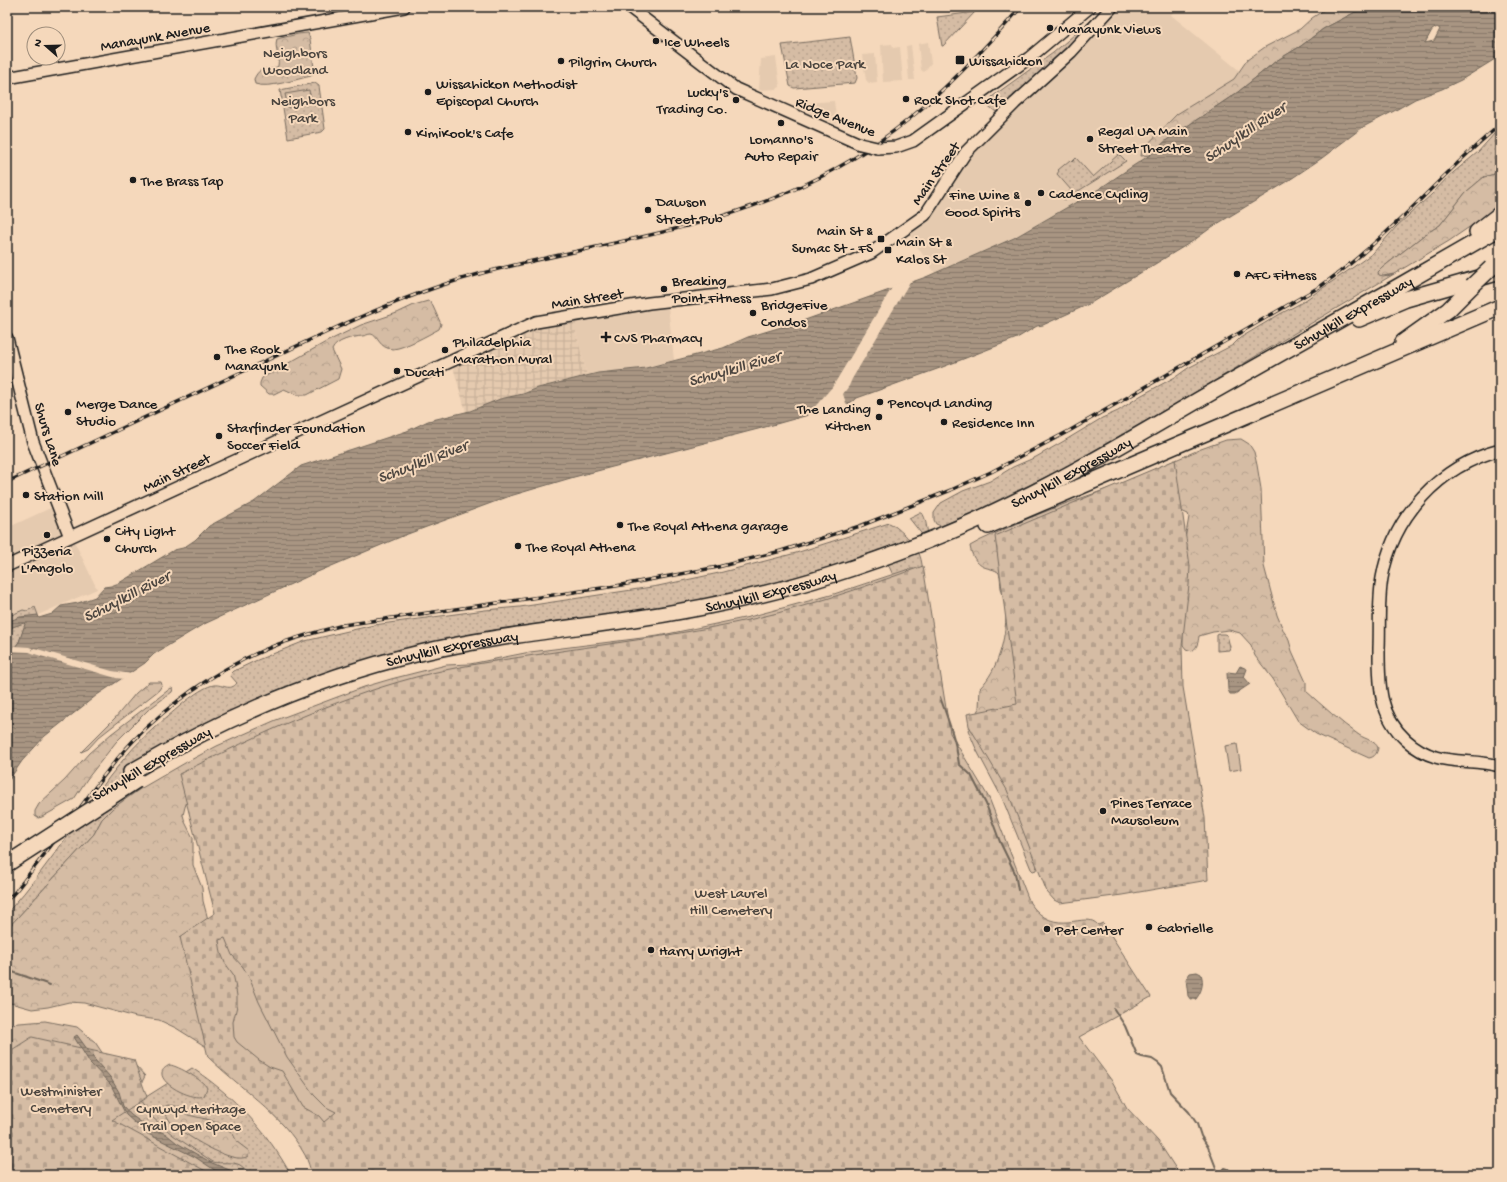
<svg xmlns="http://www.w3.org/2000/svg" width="1507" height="1182" font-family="'Gochi Hand',sans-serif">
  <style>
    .built { fill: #e5caaf }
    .industrial { fill: url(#industrial-grid) }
    .grass { fill: url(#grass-dots); stroke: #786c60 }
    .forest { fill: url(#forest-crowns); stroke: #786c60 }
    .cemetery { fill: url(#cemetery-stones); stroke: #786c60 }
    .garden { fill: #d5bca4; stroke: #786c60 }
    .water { fill: url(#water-rules); stroke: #706559; fill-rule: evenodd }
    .pier { fill: #f5d8bb }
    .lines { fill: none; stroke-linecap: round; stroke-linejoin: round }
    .stream { stroke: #706559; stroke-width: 2 }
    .secondary-casing { stroke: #1c1c1c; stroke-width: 14 }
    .highway-casing { stroke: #1c1c1c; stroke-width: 18 }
    .secondary { stroke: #f5d8bb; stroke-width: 11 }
    .highway { stroke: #f5d8bb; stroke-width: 15 }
    .rail-casing { stroke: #1c1c1c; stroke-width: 3.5 }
    .rail { stroke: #f5d8bb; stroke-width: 2; stroke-dasharray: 6; stroke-linecap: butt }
    .secondary-bridge-casing { stroke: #1c1c1c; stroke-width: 14; stroke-linecap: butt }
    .highway-bridge-casing { stroke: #1c1c1c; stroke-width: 18; stroke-linecap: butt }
    .secondary-bridge { stroke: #f5d8bb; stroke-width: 11 }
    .highway-bridge { stroke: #f5d8bb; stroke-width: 15 }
    .poi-dot { fill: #1c1c1c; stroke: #f5d8bb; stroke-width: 1.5 }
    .labels { text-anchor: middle; stroke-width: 4; stroke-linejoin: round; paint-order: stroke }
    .poi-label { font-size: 15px; fill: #1c1c1c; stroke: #f5d8bb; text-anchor: start }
    .street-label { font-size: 15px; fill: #1c1c1c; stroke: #f5d8bb }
    .park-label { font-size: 15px; fill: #4a443e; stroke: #f5d8bb }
    .water-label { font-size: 16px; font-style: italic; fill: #4d4640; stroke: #f5d8bb }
  </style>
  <defs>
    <pattern id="industrial-grid" width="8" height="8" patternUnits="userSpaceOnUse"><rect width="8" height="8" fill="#e5caaf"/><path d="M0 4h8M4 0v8" fill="none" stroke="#c4ad96"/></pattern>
    <pattern id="grass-dots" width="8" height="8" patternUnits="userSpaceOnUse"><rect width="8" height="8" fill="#d5bca4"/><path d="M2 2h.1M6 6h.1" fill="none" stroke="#b6a18d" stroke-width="1.8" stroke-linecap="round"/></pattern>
    <pattern id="forest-crowns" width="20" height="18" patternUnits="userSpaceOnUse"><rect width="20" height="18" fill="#d5bca4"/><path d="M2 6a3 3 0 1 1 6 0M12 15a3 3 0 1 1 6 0" fill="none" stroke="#b6a18d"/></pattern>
    <pattern id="cemetery-stones" width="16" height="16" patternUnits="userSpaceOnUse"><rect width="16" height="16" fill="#d5bca4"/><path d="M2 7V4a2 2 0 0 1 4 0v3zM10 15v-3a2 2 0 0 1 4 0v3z" fill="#b6a18d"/></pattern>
    <pattern id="water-rules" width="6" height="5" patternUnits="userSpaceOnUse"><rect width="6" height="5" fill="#a89582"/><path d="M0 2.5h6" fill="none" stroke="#88796a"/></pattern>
  </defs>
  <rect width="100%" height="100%" fill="#f5d8bb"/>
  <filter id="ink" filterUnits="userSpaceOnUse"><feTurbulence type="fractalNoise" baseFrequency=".025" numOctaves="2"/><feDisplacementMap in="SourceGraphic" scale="8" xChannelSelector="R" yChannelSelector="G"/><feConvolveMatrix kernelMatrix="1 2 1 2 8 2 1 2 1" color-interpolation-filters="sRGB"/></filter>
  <g filter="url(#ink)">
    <!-- built -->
    <path class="built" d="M1120,7h57l-6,8 80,65 -83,59 -18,16 -51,34 -85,49 -79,35 -26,-39 22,-15 36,-58 41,-45 69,-62z
      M928,42l3,21 -7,9 -3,-2 -3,-26z
      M892,44l1,4 7,-1 3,34 -20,1 -2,-37z
      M911,45l4,35h-6l-3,-34z
      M875,54l2,28 -8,1 -3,-3 -4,-25z
      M776,57l4,30 -4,2 -17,1 2,-31z
      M834,101l3,23 -33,-15 1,-6z
      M668,306l6,54 -28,8 -48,5 -11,3 -11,-44v-11z
      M57,505l40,84 -59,26 -3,-8 -8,4 -4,-1 -16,7v-89z"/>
    <!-- industrial -->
    <path class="industrial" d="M576,321v11l11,44 -49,12 -15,6 -23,5 -10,5 -24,8 -13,-45 82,-38z"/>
    <!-- grass -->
    <path class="grass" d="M975,12l-32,34h-1l-5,-29z
      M1096,16l1,1 -27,29 -46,43 -8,4 -20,19 -10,-8 7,-8 60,-43z
      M850,37l7,41 -2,5 -61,5 -4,-2 -8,-41z
      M315,83l4,3 6,43 -3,3 -34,6 -8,-48z
      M1500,130v41l-2,2 -14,4 -18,15 -26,33 -16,10 -42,33 5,8 7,-2 -205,122 -129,74 -84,41 -35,15 -5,-2 -2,-4v-7l7,-10 22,-12 27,-10 23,-14 23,-10 28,-16 38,-23 16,-7 22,-15 37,-20 11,-8 45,-23 7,-7 40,-24 21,-11 51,-35 21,-15 24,-27 35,-32 16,-17 30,-25 17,-19z
      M1119,154l7,7 -62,39 -1,-3 8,-7 -14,-16 2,-3 -1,-1 12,-10 2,2 4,-4 17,19z
      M919,513h3c4,5 4,13 6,20l-4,4 -15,-19z
      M889,523c6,2 10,7 15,11 18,16 19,28 19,51l-23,-12 -7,2 -11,-24 -2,-1c-72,26 -146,45 -222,57 -85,14 -171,20 -254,42 -98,25 -189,64 -276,116l-2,2 14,22 -14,9 -24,21 -8,15 -87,95v-16c23,-26 44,-54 64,-82 17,-23 33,-49 52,-71 13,-16 28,-30 44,-43 11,-9 33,-30 47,-32 9,-1 16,7 23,-2l-7,-8 4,-4 21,-10 50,-20 69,-16 111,-15 35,-3 138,-21 61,-13 77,-20z
      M35,607l3,8 -11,6 -8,21 -12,15v-40l16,-7 4,1z
      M1219,634h5l3,1 3,12 -1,3 -12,1v-16z
      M192,1068c42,28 75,63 99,107h-78l-102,-56z"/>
    <!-- forest -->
    <path class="forest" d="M1336,7h29l-42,22 -22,17 -25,15 -38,31 -70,47 -18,16 -9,1 1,-6 35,-36 57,-35 13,-19 18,-13 35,-18 12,-11 12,-8z
      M308,33l2,6 4,29v3l-3,5c-14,3 -43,13 -56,8l-1,-5c8,-17 14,-5 24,-13 2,-9 -4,-19 -1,-27l21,-5z
      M1500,171v35l-51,35 -55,33 -11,2 -4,-1 -1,-3 4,-4 42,-33 16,-10 26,-33 18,-15 14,-4z
      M428,301l3,1 10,22 -2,5c-11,6 -34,19 -46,20 -14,0 -15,-14 -22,-15 -3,0 -6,2 -9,2 -9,1 -26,4 -30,14l9,19 -3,10 -31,16h-10l-13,-6 -10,5h-5l-9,-8v-3l2,-5 64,-36 35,-17 36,-12 17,-8z
      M1241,439l8,5 5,8 3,13 4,24 3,77 13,49 7,17 4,5 4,14 14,31v9c17,15 34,31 53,44 6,4 17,6 19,13 -1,5 -3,9 -9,10l-53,-24 -18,-13 -25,-42 -18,-23 -4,-11 -11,-12 -11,-3 -16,2 -14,4c-1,6 -1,11 -7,15l-6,-2 -3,-4v-95l6,-33 -1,-3 -9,-4 -141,351 -2,9 -3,1 -2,-2 -29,-71 -25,-47 -9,-21 11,-22 1,-20c18,-18 26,-50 26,-75 0,-8 -3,-17 -5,-25 -1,-5 0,-10 -2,-15 -4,-4 -10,-4 -15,-6 -8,-3 -13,-13 -14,-21l11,-6 48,-22 38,-15 46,-16 88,-38 25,-9z
      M909,569h5l3,9 -729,220 -3,9 -2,8 2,7 8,16v27l9,23 1,13 7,26 104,229 -106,-108 -32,-20 -17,-8 -23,-3 -52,-14 -15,-1 -21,5 -16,2 -25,-7v-73l87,-95 8,-15 11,-11 27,-19 45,-26 32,-17 59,-26 88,-33 27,-8 55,-14 24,-1 60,-12 128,-16 91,-19 82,-22z
      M149,682h12l1,3 -3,5 -60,47 -11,12 -7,3 34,-34 21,-25z
      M171,688l2,1 -1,3 -24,18 -32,32 -29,37 -13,20 -32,18 -4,1 -3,-2v-5l4,-7 26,-24 24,-27 22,-19z
      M45,1021l32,6 18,15 8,12 32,11 10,11 -4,8 -1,17 13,17 20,17 40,27c8,2 19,-1 27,3 5,3 8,8 14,10h-95l-152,-105v-46z
      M170,1065c8,1 33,15 37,23l-3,8c-13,6 -61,-20 -34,-31z
      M167,1105l8,1 13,9 22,5 14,6 9,8 4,8 12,9 -1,5c-13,11 -68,-23 -78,-35 -3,-4 -5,-9 -7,-14z"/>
    <!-- cemetery -->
    <path class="cemetery" d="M1175,460l15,106 -1,19 -7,61 1,41 22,131 3,62 -86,15 -62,8 -6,-3 -7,-8 -40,-102 -38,-64 -2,-12 50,-10 -22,-168z
      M923,566l27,167 39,65 41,105c26,37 55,6 68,22l5,-2 48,74 -72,40 33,44 15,27 31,33 22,34h-868c-2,-7 -4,-14 -7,-20 -23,-41 -64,-66 -97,-98l-28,-120 35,-24 -36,-139c81,-40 165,-80 253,-101 38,-9 77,-14 116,-20 60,-9 121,-17 181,-29 67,-13 130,-35 194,-58z
      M32,1037l102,23 13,37 -35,23 101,55h-206v-122z"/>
    <!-- garden -->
    <path class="garden" d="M309,90l2,13 -23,5 -3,-14z
      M1237,744l4,25 -12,2 -4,-25z
      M225,938l7,17 11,12 6,10 10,25 28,55 27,38 12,12 10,5 -12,10 -5,-6 -16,-9 -21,-36 -12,-4 -11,-7 -22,-18 -3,-5 -1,-15 4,-16v-10l-2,-13 -2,-9 -8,-11 -4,-10 -2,-13z"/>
    <!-- water -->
    <path class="water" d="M1365,7h135v49l-39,24 -19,9 -27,10 -21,12 -31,16 -41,31 -37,25 -73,44 -19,14 -104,63 -46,21 -6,1 -20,12 -77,30 -83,30 -9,6 -90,25 -184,48 -64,19 -105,39 -90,38 -113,52 -48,29 -9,9 -48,32 -52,41 -23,25 -15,22v-126l12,-15 6,-18 -1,-1 -17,6v-7l13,-5 18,-2 1,3 13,-4 9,-8 17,-3 17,-6 9,-10 7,-1 8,-3 55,-33 9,-2 12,-8 14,-14 45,-24 47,-36 106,-35 21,-10 42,-10 30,-12 23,-5 15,-6 60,-15 48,-5 77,-20 25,-11 57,-17 121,-43 88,-39 85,-49 34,-23 17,-11 18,-16 70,-47 38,-31 25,-15 22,-17zM1437,27l3,2 -6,12 -9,2 7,-13z
      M1240,666l7,3 -3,8 6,7 -15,10h-5l-2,-4 -1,-17 1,-1 8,1z
      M1197,972l4,2c3,9 1,17 -5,25l-5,1 -3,-4 -2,-17 4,-6z
      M77,1035l18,25 15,17 9,15 4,14 8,9 14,10 21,9 11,9 35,20 30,12h-17l-9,-4 -21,-14 -49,-24 -20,-18 -15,-30 -21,-22 -16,-26z"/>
    <!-- pier -->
    <path class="pier" d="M911,280l-59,99 -3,7 -6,8 4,12 -42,12 28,-32 60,-100z
      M14,646l15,1 3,1v3l2,-3 78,23 20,3 -8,5 -8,-1 -75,-22 -12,-4 -18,-1z"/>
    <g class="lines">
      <!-- stream -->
      <path class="stream" d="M940,697c8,22 16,44 19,67l12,11 15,29 14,38 15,31 3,17
        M7,970l43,15
        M1114,1009l11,17 12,29 5,2 10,2 6,4 4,4 8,25 19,20 8,12 4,12 7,11 10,26 2,1 5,-6 3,1 6,6"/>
      <defs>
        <path id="secondary" d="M629,7l107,82 124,55
          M7,78l397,-71
          M877,148l19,-1 17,-6 116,-83 61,-51
          M7,338l26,104 37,95
          M1500,450c-61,16 -107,66 -118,128 -4,23 -2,47 -3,70 0,35 -1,66 27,92 31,28 59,17 94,26
          M7,566l529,-244 113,-19 123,-14 39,-10 60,-26 54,-38 41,-63 49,-49 56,-51 41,-45"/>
        <g id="highway">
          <path d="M1477,232l23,-18"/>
          <path d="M1359,319l47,-20 94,-27"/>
          <path d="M1403,342l45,-32 24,-24"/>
          <path d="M988,526l512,-219"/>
          <path id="s1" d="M131,772c91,-53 186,-95 289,-119 68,-16 138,-23 207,-33 69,-10 138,-24 204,-45 57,-18 113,-39 167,-65 75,-35 145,-78 216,-119 96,-54 191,-108 286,-163"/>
        </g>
      </defs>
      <!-- secondary casing -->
      <use href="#secondary" class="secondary-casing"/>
      <!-- highway casing -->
      <use href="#highway" class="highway-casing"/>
      <!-- secondary -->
      <use href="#secondary" class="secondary"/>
      <!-- highway -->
      <use href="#highway" class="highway"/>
      <defs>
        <path id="rail" d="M7,482l322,-151c49,-22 98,-43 150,-57 108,-29 223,-41 325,-89 89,-41 154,-105 217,-178
          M7,900l8,-8c23,-29 45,-58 67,-87 16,-22 32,-44 51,-64 41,-42 91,-76 146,-97 21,-8 42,-13 64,-19l273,-39 102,-19 63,-16 79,-25 91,-36 40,-18 78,-41 252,-145c15,-11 30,-22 43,-34 48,-40 88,-88 136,-127"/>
      </defs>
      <!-- rail casing -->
      <use href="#rail" class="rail-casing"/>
      <!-- rail -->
      <use href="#rail" class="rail"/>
      <defs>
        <path id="secondary-bridge" d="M860,144l17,4"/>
        <path id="highway-bridge" d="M1472,286l19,-18
          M7,864l130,-84"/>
      </defs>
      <!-- secondary-bridge casing -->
      <use href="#secondary-bridge" class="secondary-bridge-casing"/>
      <!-- highway-bridge casing -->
      <use href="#highway-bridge" class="highway-bridge-casing"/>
      <!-- secondary-bridge -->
      <use href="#secondary-bridge" class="secondary-bridge"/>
      <!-- highway-bridge -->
      <use href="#highway-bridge" class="highway-bridge"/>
    </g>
  </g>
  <!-- markers -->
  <g class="poi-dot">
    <circle cx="1050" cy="28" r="4"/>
    <circle cx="656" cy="41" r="4"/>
    <rect x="955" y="55" width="10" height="10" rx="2"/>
    <circle cx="561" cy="61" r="4"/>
    <circle cx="428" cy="92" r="4"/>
    <circle cx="906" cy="99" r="4"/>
    <circle cx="736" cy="100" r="4"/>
    <circle cx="781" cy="123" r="4"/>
    <circle cx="408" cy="132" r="4"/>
    <circle cx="1090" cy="139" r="4"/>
    <circle cx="133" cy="180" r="4"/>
    <circle cx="1041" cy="193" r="4"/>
    <circle cx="1028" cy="203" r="4"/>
    <circle cx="648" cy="210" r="4"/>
    <rect x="877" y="235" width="8" height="8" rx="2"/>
    <rect x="884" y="246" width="8" height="8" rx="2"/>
    <circle cx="1237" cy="274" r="4"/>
    <circle cx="664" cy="289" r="4"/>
    <circle cx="753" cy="313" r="4"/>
    <path d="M604 331h4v4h4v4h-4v4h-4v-4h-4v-4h4z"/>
    <circle cx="445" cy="350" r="4"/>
    <circle cx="217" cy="357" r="4"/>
    <circle cx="397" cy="371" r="4"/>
    <circle cx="880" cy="402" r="4"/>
    <circle cx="68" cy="412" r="4"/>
    <circle cx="879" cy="417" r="4"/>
    <circle cx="944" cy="422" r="4"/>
    <circle cx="219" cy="436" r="4"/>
    <circle cx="26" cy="495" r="4"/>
    <circle cx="620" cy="525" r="4"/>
    <circle cx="47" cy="535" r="4"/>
    <circle cx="107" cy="539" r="4"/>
    <circle cx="518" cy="546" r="4"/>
    <circle cx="1103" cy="811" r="4"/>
    <circle cx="1149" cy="927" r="4"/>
    <circle cx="1047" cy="929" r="4"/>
    <circle cx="651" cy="950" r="4"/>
  </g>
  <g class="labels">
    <!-- poi labels -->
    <g class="poi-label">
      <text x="1058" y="33">Manayunk Views</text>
      <text x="664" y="46">Ice Wheels</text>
      <text x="969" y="65">Wissahickon</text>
      <text x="569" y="66">Pilgrim Church</text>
      <text x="436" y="88">Wissahickon Methodist<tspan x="436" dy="17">Episcopal Church</tspan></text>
      <text x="728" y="96" text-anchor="end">Lucky's<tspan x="728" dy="17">Trading Co.</tspan></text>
      <text x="914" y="104">Rock Shot Cafe</text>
      <text x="1098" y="135">Regal UA Main<tspan x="1098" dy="17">Street Theatre</tspan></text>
      <text x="416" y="137">KimiKook's Cafe</text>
      <text x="781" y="143" text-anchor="middle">Lomanno's<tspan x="781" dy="17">Auto Repair</tspan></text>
      <text x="141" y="185">The Brass Tap</text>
      <text x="1049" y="198">Cadence Cycling</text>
      <text x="1020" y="199" text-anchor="end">Fine Wine &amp;<tspan x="1020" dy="17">Good Spirits</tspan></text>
      <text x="656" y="206">Dawson<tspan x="656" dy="17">Street Pub</tspan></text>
      <text x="873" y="235" text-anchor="end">Main St &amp;<tspan x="873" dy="17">Sumac St - FS</tspan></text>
      <text x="896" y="246">Main St &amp;<tspan x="896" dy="17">Kalos St</tspan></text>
      <text x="1245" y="279">AFC Fitness</text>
      <text x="672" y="285">Breaking<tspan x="672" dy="17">Point Fitness</tspan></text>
      <text x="761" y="309">BridgeFive<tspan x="761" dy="17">Condos</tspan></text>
      <text x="614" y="342">CVS Pharmacy</text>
      <text x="453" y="346">Philadelphia<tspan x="453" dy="17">Marathon Mural</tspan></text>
      <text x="225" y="353">The Rook<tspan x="225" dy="17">Manayunk</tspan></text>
      <text x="405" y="376">Ducati</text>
      <text x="888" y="407">Pencoyd Landing</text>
      <text x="76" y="408">Merge Dance<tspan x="76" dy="17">Studio</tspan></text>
      <text x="871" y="413" text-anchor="end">The Landing<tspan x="871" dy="17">Kitchen</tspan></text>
      <text x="952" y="427">Residence Inn</text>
      <text x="227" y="432">Starfinder Foundation<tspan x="227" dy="17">Soccer Field</tspan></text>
      <text x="34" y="500">Station Mill</text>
      <text x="628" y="530">The Royal Athena garage</text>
      <text x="115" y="535">City Light<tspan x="115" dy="17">Church</tspan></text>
      <text x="526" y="551">The Royal Athena</text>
      <text x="47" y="555" text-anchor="middle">Pizzeria<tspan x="47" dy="17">L'Angolo</tspan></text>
      <text x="1111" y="807">Pines Terrace<tspan x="1111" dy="17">Mausoleum</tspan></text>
      <text x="1157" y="932">Gabrielle</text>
      <text x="1055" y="934">Pet Center</text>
      <text x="659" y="955">Harry Wright</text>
    </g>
    <!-- street labels -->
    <g class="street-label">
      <text transform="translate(155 36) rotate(-10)" y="5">Manayunk Avenue</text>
      <text transform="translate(836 116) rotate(22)" y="5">Ridge Avenue</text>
      <text transform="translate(935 173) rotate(-55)" y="5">Main Street</text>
      <text transform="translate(587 298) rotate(-9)" y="5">Main Street</text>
      <text dy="5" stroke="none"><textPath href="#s1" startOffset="1318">Schuylkill Expressway</textPath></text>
      <text transform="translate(49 434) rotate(73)" y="5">Shurs Lane</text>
      <text transform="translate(176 472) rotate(-25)" y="5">Main Street</text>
      <text dy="5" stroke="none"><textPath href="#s1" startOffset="994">Schuylkill Expressway</textPath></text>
      <text dy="5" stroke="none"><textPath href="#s1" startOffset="670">Schuylkill Expressway</textPath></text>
      <text dy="5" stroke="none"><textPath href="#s1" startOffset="346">Schuylkill Expressway</textPath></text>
      <text transform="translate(151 763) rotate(-30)" y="5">Schuylkill Expressway</text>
    </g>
    <!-- park labels -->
    <g class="park-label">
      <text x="295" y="57">Neighbors<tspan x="295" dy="17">Woodland</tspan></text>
      <text x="825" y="68">La Noce Park</text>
      <text x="303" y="105">Neighbors<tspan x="303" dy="17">Park</tspan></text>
      <text x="731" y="897">West Laurel<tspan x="731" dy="17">Hill Cemetery</tspan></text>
      <text x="61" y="1095">Westminister<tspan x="61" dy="17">Cemetery</tspan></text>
      <text x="191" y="1113">Cynwyd Heritage<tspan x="191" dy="17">Trail Open Space</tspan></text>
    </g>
    <!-- water labels -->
    <g class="water-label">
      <text transform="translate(1244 131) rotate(-34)" y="6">Schuylkill River</text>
      <text transform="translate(734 367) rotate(-16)" y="6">Schuylkill River</text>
      <text transform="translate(422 460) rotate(-21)" y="6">Schuylkill River</text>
      <text transform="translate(126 595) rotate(-27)" y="6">Schuylkill River</text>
    </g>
  </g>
  <!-- margin -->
  <rect width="1507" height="1182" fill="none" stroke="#f5d8bb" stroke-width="24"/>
  <rect x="12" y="12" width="1483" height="1158" fill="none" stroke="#1c1c1c" stroke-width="1.5" filter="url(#ink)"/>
  <!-- north arrow -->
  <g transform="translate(46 46) rotate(290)"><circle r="19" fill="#f5d8bb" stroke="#9e8d7b"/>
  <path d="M0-3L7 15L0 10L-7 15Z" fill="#1c1c1c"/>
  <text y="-6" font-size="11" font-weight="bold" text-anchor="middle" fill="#1c1c1c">N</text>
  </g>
</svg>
